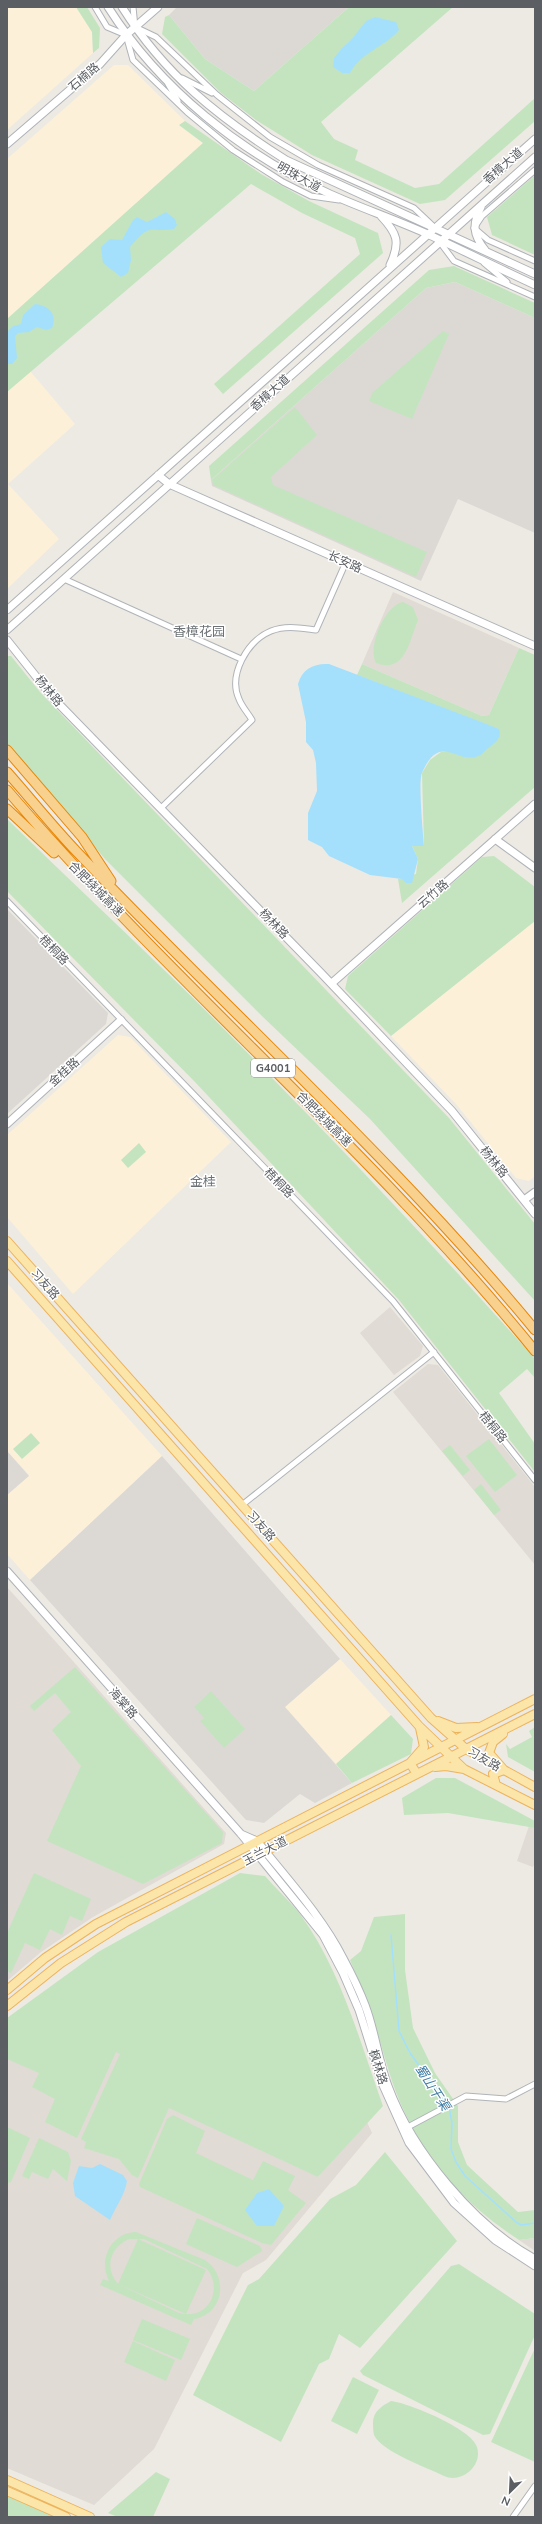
<svg xmlns="http://www.w3.org/2000/svg" width="542" height="2524" font-family="Mulish,'Noto Sans SC',sans-serif">
  <style>
    .commercial { fill: #fcf0d9 }
    .industrial { fill: #dcd9d5 }
    .education { fill: #e0dbd4 }
    .green { fill: #c4e4c0; fill-rule: evenodd }
    .water { fill: #a4e0fc }
    .lines { fill: none; stroke-linecap: round; stroke-linejoin: round }
    .stream { stroke: #a4e0fc; stroke-width: 1.5 }
    .street-casing { stroke: #b0b4b8; stroke-width: 7 }
    .secondary-casing { stroke: #afb3b8; stroke-width: 9 }
    .primary-casing { stroke: #ecb35d; stroke-width: 10 }
    .highway-casing { stroke: #e78709; stroke-width: 11 }
    .street { stroke: #fff; stroke-width: 5 }
    .secondary { stroke: #fff; stroke-width: 7 }
    .primary { stroke: #fce5a9; stroke-width: 8 }
    .highway { stroke: #f9d18e; stroke-width: 9 }
    .labels { text-anchor: middle; stroke-width: 3; stroke-linejoin: round; paint-order: stroke }
    .shield { fill: #fff; stroke: #8c8f92; stroke-width: 1 }
    .shield-label { font-size: 11px; font-weight: bold; fill: #5b5f63 }
    .street-label { font-size: 12px; fill: #5b5f63; stroke: #fff }
    .neighbourhood-label { font-size: 13px; fill: #6c7275; stroke: #fff }
    .water-label { font-size: 13px; font-style: italic; fill: #407ca4; stroke: #fff }
  </style>
  <rect width="100%" height="100%" fill="#edeae3"/>
  <!-- commercial -->
  <path class="commercial" d="M7,7h69l16,25 1,21 -86,77z
    M114,65h14l57,56 -5,5 23,17 -196,176v-160z
    M30,371l45,53 -67,60 51,55 -52,50v-197z
    M535,921v255l-6,5 -13,-3 -60,-74 -65,-68z
    M118,1035l12,2 101,105 -158,152 -66,-77v-82z
    M7,1283l155,173 -132,124 -23,-26v-59l22,-20 -22,-24z
    M340,1659l51,56 -55,49 -51,-57z"/>
  <!-- industrial -->
  <path class="industrial" d="M177,7h172l-95,84 -49,-32 -36,-44z
    M455,282l80,36v215l-77,-34 -37,82 -209,-95 -1,-6 215,-192z
    M7,909l101,104 -2,11 -99,90z
    M7,1451l22,25 -22,19z
    M162,1456l178,203 -55,48 67,76 -37,20 -15,-9 -36,29 -18,-3 -216,-240z"/>
  <!-- education -->
  <path class="education" d="M393,592l126,56 -30,67 -7,1 -120,-52z
    M390,1307l33,39 -3,10 -26,19 -34,-42z
    M428,1364l10,1 97,122v78l-142,-173z
    M7,1587l219,246 -2,11 -131,73 -52,35 -34,29z
    M529,1826l6,2v35l-2,4 -16,-6z
    M167,2036l151,141 49,-55 5,11 -106,127 -23,13 -89,176 -60,56 -87,-37v-415z
    M535,2238v13l-16,-11z"/>
  <!-- green -->
  <path class="green" d="M76,7h11l13,21 -1,20 -6,5 -1,-21z
    M349,7h104l-132,115 13,17 24,11 -3,10 60,28 24,-4 96,-86v23l-90,79 -25,4 -108,-49 -56,-35 -35,-27 -59,-59 3,-17 4,-2 36,44 49,32z
    M185,121l76,53 48,27 69,32 5,20 -160,141 -9,-10 146,-130 -5,-16 -53,-25 -51,-29 -244,208v-73l196,-176 -24,-18z
    M535,175v80l-43,-20 -5,-18z
    M454,266l81,37v15l-80,-36 -29,6 -215,192 -2,-14 220,-196z
    M443,331l6,3 -37,85 -43,-18 3,-8z
    M295,407l22,28 -46,42 2,8 154,67 -11,25 -203,-92 -1,-5z
    M403,602l10,5 5,13c-9,22 -13,54 -42,43 -9,-16 9,-58 27,-61z
    M519,648l16,7v132l-133,116 -4,-24 18,-5 2,-15 -6,-13h12l-2,-73 8,-13 11,-8 6,-1 21,6 30,-28 -141,-54 5,-11 120,52 7,-1z
    M7,656h4l29,36 409,426 86,106v77l-165,-182 -106,-101 -159,-159 -98,-115z
    M7,819c61,60 125,119 186,179 117,117 232,237 342,361v19l-8,-9 -28,24 36,51v28l-136,-172 -204,-218 -188,-191z
    M494,856l41,31v34l-144,115 -46,-47 3,-13 134,-119z
    M139,1143l7,9 -18,16 -7,-8z
    M31,1433l9,10 -18,16 -9,-10z
    M489,1439l28,36 -22,17 -29,-36z
    M450,1445l20,25 -7,6 -21,-25z
    M481,1484l20,26 -7,5 -20,-25z
    M75,1667l148,165 -1,11 -79,41 -96,-43 34,-75 -29,-36 19,-18 -16,-19 -21,18 -4,-5z
    M211,1691l34,38 -21,19 -24,-27 4,-3 -10,-11z
    M391,1715l22,24 -2,15 -59,29 -16,-19z
    M535,1727v45l-27,-15 -2,-13 4,5 22,-12 -3,-6z
    M436,1778h19l80,43v7l-87,-15 -44,2 -2,-17z
    M34,1873l57,26 -9,22 -12,-5 -8,19 -12,-6 -10,21 -15,-7 -14,30 -4,-2v-38z
    M240,1873l25,3c11,13 25,25 35,38 41,56 60,128 83,192l-65,71 -149,-69 -31,70 -6,-3 -13,-16 -35,-11 2,-6 -5,-3 39,-85 -4,-2 -39,86 -32,-16 10,-23 -23,-12 7,-14 -32,-14v-41l91,-66z
    M405,1914v56l8,58 22,45 23,33v36l9,23 51,47 17,-2v28l-16,2c-50,-33 -89,-73 -115,-129 -16,-34 -23,-71 -35,-106 -6,-15 -13,-30 -19,-45l11,-9 13,-34z
    M173,2115l32,16 -9,22 57,27 10,-19 32,15 -7,14 18,13 -35,42 -9,-2 -122,-56 -1,-3 28,-65z
    M7,2127l23,11 -19,44 -3,1z
    M39,2138l29,14 3,9 -4,20 -14,-12 -5,10 -16,-7 -3,7 -7,-3z
    M385,2152l72,89 -97,107 -21,-14 -10,25 -10,5 -38,78 -88,-47 55,-110 11,-6 71,-80 26,-14z
    M197,2218l63,28 2,5 -25,16 -51,-23z
    M136,2232l69,28c24,16 19,54 -11,59l-3,6 -91,-40 3,-6 6,2c-11,-22 2,-48 27,-49zM129,2239h15l63,30c15,18 4,47 -21,45l20,-44 -68,-31 -20,45c-14,-16 -8,-37 11,-45zM120,2285l66,29 -7,-1z
    M459,2264l76,50v21l-45,99 -7,1 -120,-60 -3,-4 91,-105z
    M142,2319l48,20 -9,21 -48,-20z
    M133,2341l42,19 -9,21 -42,-19z
    M535,2348v114l-44,-20z
    M353,2377l26,13 -22,44 -26,-13z
    M391,2401c18,2 81,28 86,46 6,19 -16,37 -33,29 -18,-9 -62,-24 -70,-41 -1,-3 -1,-9 -1,-12 0,-12 9,-17 18,-22z
    M156,2472l14,7 -17,38h-35l-10,-4z
    M7,2491l59,26h-59z"/>
  <!-- water -->
  <path class="water" d="M375,17l21,5 3,8c-15,18 -37,21 -49,43h-8l-9,-6 1,-9 8,-10 9,-8 15,-19z
    M166,212l9,7 2,6 -3,4c-27,4 -22,-7 -44,18l1,13 -3,13 -7,4 -18,-14 -2,-16 9,-8 12,1 11,-20 4,-3 10,5z
    M35,304c13,1 23,10 17,24l-6,2 -9,-3 -8,5 -11,1 -3,3 2,22 -5,6h-5l1,-33 5,-5 8,-2 2,-9z
    M329,664l155,59 15,6 1,4c0,6 -5,9 -10,14 -4,2 -8,8 -12,9 -21,9 -38,-25 -56,17 -4,8 1,60 2,73h-12l6,13 -6,24h-6l-4,-4 -32,-4 -41,-19 -7,-9 -14,-7v-27l9,-22 -1,-28 -3,-13 -7,-8v-20l-8,-38c4,-15 16,-21 31,-20z
    M100,2164l23,11 4,6c-2,14 -11,25 -17,39l-35,-24 -2,-13 6,-17 13,2z
    M269,2189l15,17 -10,20h-17l-12,-16 12,-17z"/>
  <g class="lines">
    <!-- stream -->
    <path class="stream" d="M391,1935l8,96 11,22 37,51
      M449,2107l3,16 -1,26 5,13 9,14 51,46 5,3 14,-2"/>
    <defs>
      <path id="street" d="M95,7l12,20 19,8 7,25 54,52 46,38 50,32 28,14 28,4
        M133,7l2,20 21,10 61,58 53,42 48,28 96,43 18,17
        M182,78l30,15
        M168,84l10,17
        M535,170l-53,46 -8,12 14,12 47,21
        M439,241l15,20 81,36
        M484,263l23,19
        M64,579l177,80
        M161,808l91,-88c-4,-7 -10,-13 -13,-21 -11,-24 8,-58 32,-68 15,-6 29,-3 45,-1l30,-68
        M7,901l386,400 142,179
        M242,1505l192,-153
        M406,2128l60,-32 40,3 29,-15
        M513,2517l22,-31"/>
      <path id="secondary" d="M108,7c52,82 134,147 222,187 31,14 64,25 95,39 37,17 73,35 110,52
        M122,7c43,68 96,110 164,153l249,114
        M7,144l93,-80 26,-29 32,-28
        M481,207c-9,17 -8,28 4,43
        M381,216c16,17 20,26 9,49
        M158,475l11,9 366,162
        M7,610l528,-471
        M7,630l528,-473
        M7,640l47,59 268,275 130,137 83,103
        M495,839l40,29
        M332,983l203,-179
        M7,1124l114,-104
        M524,1200l11,-8
        M7,1571l234,263 82,101 20,38 16,37 23,73 27,60 45,60 41,37 40,26
        M241,1834l16,7c30,38 64,74 86,117 8,15 16,31 22,47 10,26 13,55 23,81 24,65 86,140 147,173"/>
      <path id="primary" d="M7,1241l424,477 35,31 69,38
        M7,1261l412,465 45,43 71,36
        M438,1721l18,7 21,-1
        M435,1767l11,-1 18,3
        M417,1774l-7,-11 14,-16 -4,-19
        M496,1785l-3,-11 11,-4 -15,-17 4,-11 10,-8
        M7,1990l38,-32 51,-34 439,-225
        M7,2006l54,-43 65,-41 409,-208
        M7,2480l83,37
        M7,2491l59,26"/>
      <path id="highway" d="M7,750l75,87 29,44
        M7,772c24,27 46,55 71,81 152,160 317,307 457,477
        M7,790c167,195 366,361 528,561
        M7,809l47,44"/>
    </defs>
    <!-- street casing -->
    <use href="#street" class="street-casing"/>
    <!-- secondary casing -->
    <use href="#secondary" class="secondary-casing"/>
    <!-- primary casing -->
    <use href="#primary" class="primary-casing"/>
    <!-- highway casing -->
    <use href="#highway" class="highway-casing"/>
    <!-- street -->
    <use href="#street" class="street"/>
    <!-- secondary -->
    <use href="#secondary" class="secondary"/>
    <!-- primary -->
    <use href="#primary" class="primary"/>
    <!-- highway -->
    <use href="#highway" class="highway"/>
  </g>
  <g class="labels">
    <!-- shield labels -->
    <rect class="shield" x="251" y="1059" width="44" height="18" rx="3"/>
    <g class="shield-label">
      <text x="273" y="1072">G4001</text>
    </g>
    <!-- street labels -->
    <g class="street-label">
      <text transform="translate(84 77) rotate(-41)" y="4">石楠路</text>
      <text transform="translate(503 166) rotate(-41)" y="4">香樟大道</text>
      <text transform="translate(299 177) rotate(29)" y="4">明珠大道</text>
      <text transform="translate(270 393) rotate(-42)" y="4">香樟大道</text>
      <text transform="translate(345 562) rotate(24)" y="4">长安路</text>
      <text transform="translate(49 691) rotate(50)" y="4">杨林路</text>
      <text transform="translate(96 889) rotate(45)" y="4">合肥绕城高速</text>
      <text transform="translate(433 894) rotate(-41)" y="4">云竹路</text>
      <text transform="translate(274 924) rotate(46)" y="4">杨林路</text>
      <text transform="translate(54 950) rotate(46)" y="4">梧桐路</text>
      <text transform="translate(64 1072) rotate(-42)" y="4">金桂路</text>
      <text transform="translate(324 1119) rotate(45)" y="4">合肥绕城高速</text>
      <text transform="translate(494 1162) rotate(51)" y="4">杨林路</text>
      <text transform="translate(279 1183) rotate(46)" y="4">梧桐路</text>
      <text transform="translate(45 1284) rotate(48)" y="4">习友路</text>
      <text transform="translate(493 1427) rotate(51)" y="4">梧桐路</text>
      <text transform="translate(261 1526) rotate(48)" y="4">习友路</text>
      <text transform="translate(123 1703) rotate(49)" y="4">海棠路</text>
      <text transform="translate(484 1759) rotate(30)" y="4">习友路</text>
      <text transform="translate(265 1851) rotate(-27)" y="4">玉兰大道</text>
      <text transform="translate(378 2067) rotate(73)" y="4">枫林路</text>
    </g>
    <!-- neighbourhood labels -->
    <g class="neighbourhood-label">
      <text x="199" y="636">香樟花园</text>
      <text x="203" y="1186">金桂</text>
    </g>
    <!-- water labels -->
    <g class="water-label">
      <text transform="translate(433 2087) rotate(57)" y="5">蜀山干渠</text>
    </g>
  </g>
  <!-- border -->
  <rect width="542" height="2524" fill="none" stroke="#5b5f63" stroke-width="16"/>
  <!-- north arrow -->
  <g transform="translate(510 2492) rotate(204)" stroke="#ffffff" stroke-width="3" paint-order="stroke">
  <path d="M0-3L7 15L0 10L-7 15Z" fill="#5b5f63"/>
  <text y="-6" font-size="11" font-weight="bold" text-anchor="middle" fill="#5b5f63">N</text>
  </g>
</svg>
